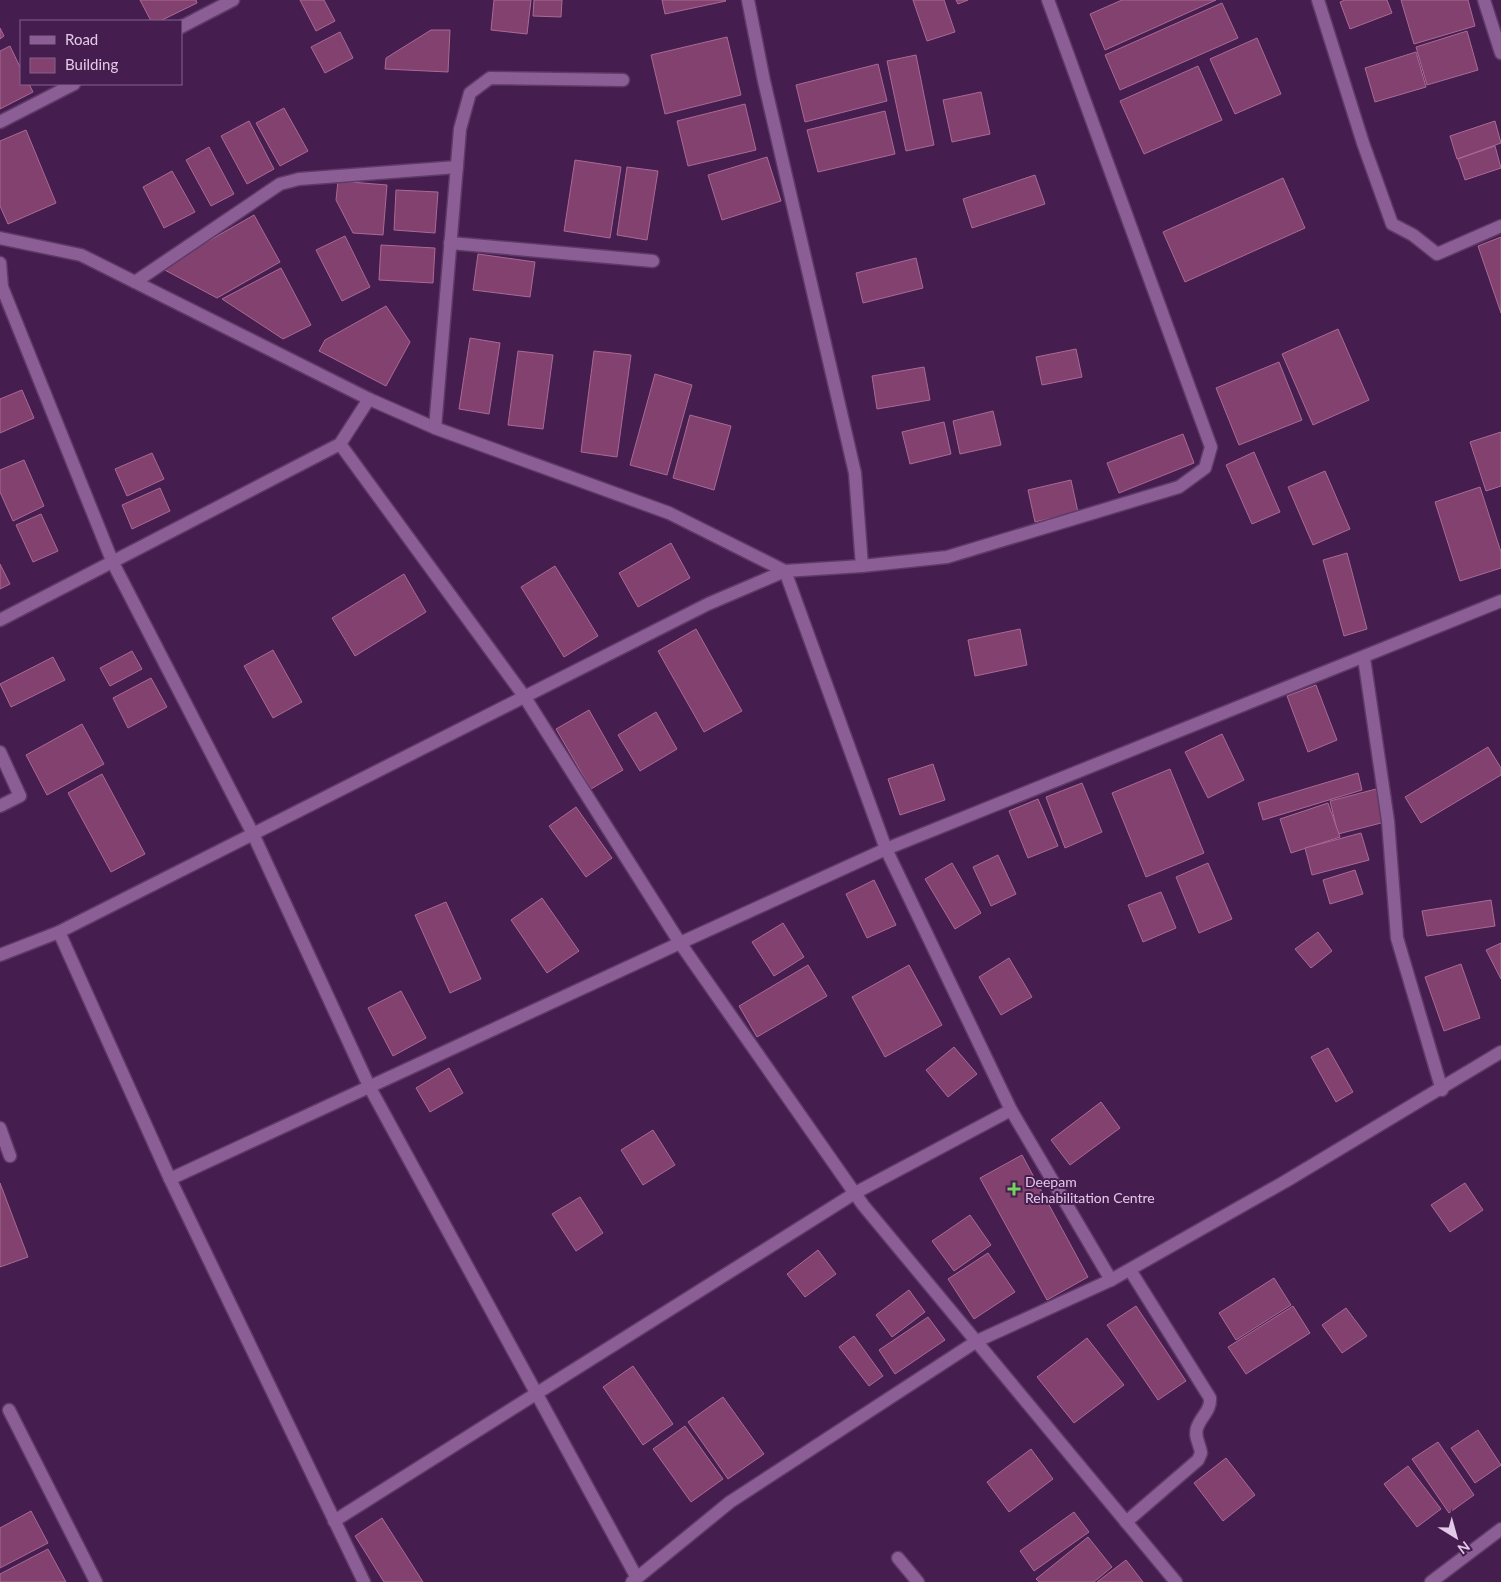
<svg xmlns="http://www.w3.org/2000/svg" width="1501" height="1582" viewBox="0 0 1501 1582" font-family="Lato,sans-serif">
<rect width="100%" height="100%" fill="#461d4f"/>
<!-- building -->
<g fill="#83416f" stroke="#a96a94">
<path d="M140 0H196L197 3 160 21H151Z"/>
<path d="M300 0H324L335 21 316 31Z"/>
<path d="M494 0H531L527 34 491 30Z"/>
<path d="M534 0H562L561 17 533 16Z"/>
<path d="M662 0H725L726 1 665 14Z"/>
<path d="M913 0H944L955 32 927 41Z"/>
<path d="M956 0H968L958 4Z"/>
<path d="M1122 0H1216L1105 50 1090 14Z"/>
<path d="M1345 0H1387L1392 13 1350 29 1340 2Z"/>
<path d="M1401 0H1468L1475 26 1414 44Z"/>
<path d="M1222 3 1238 38 1120 90 1105 55Z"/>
<path d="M0 28 4 36 0 39Z"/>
<path d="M431 30H450L448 72 385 69 386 58Z"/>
<path d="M1467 31 1478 70 1427 85 1416 47Z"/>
<path d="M340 32 353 58 325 73 311 47Z"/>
<path d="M727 37 741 95 665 114 651 55Z"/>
<path d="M1257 38 1281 94 1235 114 1210 59Z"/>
<path d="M10 46 21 69V84H29L33 92 0 109V51Z"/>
<path d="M1416 52 1426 87 1375 102 1365 68Z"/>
<path d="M916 55 934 145 906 151 887 61Z"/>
<path d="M878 64 887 101 805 122 796 85Z"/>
<path d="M1198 66 1222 120 1144 154 1120 101Z"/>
<path d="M981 92 990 134 952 142 943 100Z"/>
<path d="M745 104 756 150 688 166 677 121Z"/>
<path d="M284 108 308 151 280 166 256 123Z"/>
<path d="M885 111 895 154 818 172 807 130Z"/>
<path d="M249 121 274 169 247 184 221 136Z"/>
<path d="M1495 121 1501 143 1457 159 1450 136Z"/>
<path d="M26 130 56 203 8 224 0 206V141Z"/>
<path d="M1495 146 1501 168 1465 180 1458 159Z"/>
<path d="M209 147 234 194 211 206 186 160Z"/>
<path d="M767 157 781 201 722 220 708 175Z"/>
<path d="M575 160 621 167 610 238 564 231Z"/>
<path d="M627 167 658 171 647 240 617 235Z"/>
<path d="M172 171 195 212 164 228 143 187Z"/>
<path d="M1035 175 1045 204 972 228 963 199Z"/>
<path d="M1283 178 1305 228 1185 282 1163 232Z"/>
<path d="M338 181 387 185 383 235 353 233 336 200Z"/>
<path d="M396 190 438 192 435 233 394 230Z"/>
<path d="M254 215 280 262 217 298 161 268Z"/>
<path d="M345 236 370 287 342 301 316 250Z"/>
<path d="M1501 237V313L1478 246Z"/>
<path d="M381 245 435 248 433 283 379 280Z"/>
<path d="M478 254 535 262 530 297 473 290Z"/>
<path d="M916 258 923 288 863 303 856 273Z"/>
<path d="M281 268 311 325 283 339 222 299Z"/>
<path d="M386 306 410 342 386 386 319 351 325 340Z"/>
<path d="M1338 329 1369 400 1313 425 1282 354Z"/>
<path d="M470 338 500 343 489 414 459 409Z"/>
<path d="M1076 349 1082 377 1042 385 1036 357Z"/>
<path d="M518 351 553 355 543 429 508 425Z"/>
<path d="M594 351 631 355 617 457 581 452Z"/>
<path d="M1279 362 1302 420 1239 445 1216 388Z"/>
<path d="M924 367 930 400 877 409 872 376Z"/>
<path d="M655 374 692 385 667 475 630 465Z"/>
<path d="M22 390 34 418 0 433V399Z"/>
<path d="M993 411 1001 445 960 454 953 421Z"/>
<path d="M690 415 731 426 714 490 673 478Z"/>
<path d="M944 422 951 454 910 464 902 432Z"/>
<path d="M1501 432V486L1486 491 1470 442Z"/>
<path d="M1183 434 1194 463 1119 493 1107 463Z"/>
<path d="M1254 452 1280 512 1252 524 1226 465Z"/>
<path d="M152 453 164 479 127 496 115 469Z"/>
<path d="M24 460 44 506 13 521 0 492V470Z"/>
<path d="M1325 471 1350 529 1313 545 1288 487Z"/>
<path d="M1071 480 1078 512 1035 522 1028 490Z"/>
<path d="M1480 487 1501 552V568L1460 581 1435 502Z"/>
<path d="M160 488 170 511 132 529 122 505Z"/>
<path d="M41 514 58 551 33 562 16 525Z"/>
<path d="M671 543 690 578 638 607 619 573Z"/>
<path d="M1347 553 1367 629 1344 636 1323 560Z"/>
<path d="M0 564 10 584 0 589Z"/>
<path d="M555 566 598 636 564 657 521 587Z"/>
<path d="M404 574 426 612 355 656 332 618Z"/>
<path d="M696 629 742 711 704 732 658 651Z"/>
<path d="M1020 629 1027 665 975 676 968 640Z"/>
<path d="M273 650 302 702 273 718 244 666Z"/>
<path d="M132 651 142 669 110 686 100 668Z"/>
<path d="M53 657 65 680 11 707 0 684Z"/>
<path d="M151 678 167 707 128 728 113 698Z"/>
<path d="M1316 685 1337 740 1308 752 1287 696Z"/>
<path d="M589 710 623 770 591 789 556 729Z"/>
<path d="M656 712 677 749 640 771 618 735Z"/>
<path d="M82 724 104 764 47 795 26 755Z"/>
<path d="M1222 734 1244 780 1208 798 1185 752Z"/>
<path d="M1488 747 1501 768V775L1421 823 1405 797Z"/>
<path d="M933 764 945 800 900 815 888 779Z"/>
<path d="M1170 769 1204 853 1146 877 1112 793Z"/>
<path d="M1358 773 1362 790 1263 820 1258 803Z"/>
<path d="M102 774 145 854 111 872 68 793Z"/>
<path d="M1082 783 1102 832 1065 848 1046 797Z"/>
<path d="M1376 789 1385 822 1338 834 1330 801Z"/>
<path d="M1038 799 1058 846 1028 858 1009 811Z"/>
<path d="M1328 803 1340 837 1291 853 1280 819Z"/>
<path d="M576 807 612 858 586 877 549 826Z"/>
<path d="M1361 833 1369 860 1312 875 1305 848Z"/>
<path d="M998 855 1016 894 991 906 973 867Z"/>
<path d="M952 863 981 913 955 929 925 879Z"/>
<path d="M1208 863 1232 919 1199 933 1176 877Z"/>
<path d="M1355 870 1363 894 1330 904 1323 880Z"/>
<path d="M874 880 896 925 867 938 846 894Z"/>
<path d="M1161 892 1176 928 1143 942 1128 905Z"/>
<path d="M542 898 579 951 547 973 511 920Z"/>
<path d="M1491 900 1495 926 1427 936 1422 911Z"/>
<path d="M446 902 481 979 450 993 415 915Z"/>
<path d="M783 923 804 957 774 976 752 942Z"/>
<path d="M1318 932 1332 951 1311 968 1295 949Z"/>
<path d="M1501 943V979L1486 950Z"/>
<path d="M1009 958 1032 997 1001 1015 979 977Z"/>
<path d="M1461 964 1480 1018 1444 1031 1425 977Z"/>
<path d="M808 965 827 996 757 1037 739 1006Z"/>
<path d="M909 965 942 1025 885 1057 852 997Z"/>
<path d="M401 991 426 1038 393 1056 368 1008Z"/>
<path d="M954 1047 977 1074 948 1097 926 1070Z"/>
<path d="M1328 1048 1353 1092 1336 1102 1311 1057Z"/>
<path d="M449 1068 463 1093 430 1112 416 1088Z"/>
<path d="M1101 1102 1120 1128 1070 1165 1051 1140Z"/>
<path d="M653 1130 675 1165 643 1185 621 1150Z"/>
<path d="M1022 1155 1088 1277 1047 1300 980 1178Z"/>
<path d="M0 1183 28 1257 0 1267Z"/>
<path d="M1465 1183 1483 1210 1450 1232 1431 1205Z"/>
<path d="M580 1197 603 1233 576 1251 552 1214Z"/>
<path d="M970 1215 991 1245 954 1271 932 1241Z"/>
<path d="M818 1250 836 1274 805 1297 787 1274Z"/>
<path d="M988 1253 1015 1292 974 1319 948 1279Z"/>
<path d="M1274 1278 1291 1305 1236 1340 1219 1313Z"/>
<path d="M909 1290 925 1312 892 1337 876 1315Z"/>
<path d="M1136 1306 1186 1381 1158 1400 1107 1325Z"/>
<path d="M1293 1306 1310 1333 1246 1374 1228 1347Z"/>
<path d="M1346 1308 1367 1336 1342 1353 1322 1325Z"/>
<path d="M928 1317 945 1340 895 1374 879 1350Z"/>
<path d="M854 1336 883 1376 869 1386 839 1347Z"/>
<path d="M1087 1338 1124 1385 1074 1423 1037 1377Z"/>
<path d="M633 1366 673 1424 643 1445 603 1387Z"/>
<path d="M723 1397 764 1454 728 1479 688 1422Z"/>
<path d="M685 1426 723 1479 691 1502 653 1449Z"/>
<path d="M1478 1430 1501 1465 1475 1483 1451 1448Z"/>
<path d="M1438 1442 1474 1495 1449 1513 1412 1459Z"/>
<path d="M1031 1449 1053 1479 1009 1512 987 1482Z"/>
<path d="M1226 1458 1255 1495 1223 1521 1194 1483Z"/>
<path d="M1408 1466 1441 1509 1417 1527 1384 1484Z"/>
<path d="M31 1511 48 1543 0 1568V1528Z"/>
<path d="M1074 1512 1089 1532 1034 1571 1020 1551Z"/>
<path d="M382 1518 423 1582H384L355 1536Z"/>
<path d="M1088 1537 1112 1567 1094 1582H1039L1036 1579Z"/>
<path d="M48 1549 66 1582H0V1574Z"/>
<path d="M1126 1560 1143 1582H1097Z"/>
</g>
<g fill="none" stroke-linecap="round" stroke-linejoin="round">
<defs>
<g id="minor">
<path d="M1318 0 1363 143 1392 224 1413 235 1437 254 1501 226"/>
<path d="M1484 0 1501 53"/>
<path d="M181 27 233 0"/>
<path d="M0 122 74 84"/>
<path d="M0 238 81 255 369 399 435 428 669 513 785 571 886 849 1011 1110 1111 1280"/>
<path d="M450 243 653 261"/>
<path d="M0 263 2 287 113 563 253 834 369 1086 637 1578"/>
<path d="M135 282 280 184 299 179 457 167"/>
<path d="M435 428 460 129 470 93 490 78 623 80"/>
<path d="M862 566 947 557 1179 487 1205 468 1211 447 1048 0"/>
<path d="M0 620 340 444 369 399"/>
<path d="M1364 658 1388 821 1397 938 1442 1090"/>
<path d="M0 752 20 796 0 806"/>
<path d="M59 932 170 1179 364 1582"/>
<path d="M0 955 59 932 708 604 785 571 862 566 855 473 764 81 748 0"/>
<path d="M0 1128 10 1156"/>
<path d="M170 1179 680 943 524 696 340 444"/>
<path d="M9 1410 96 1582"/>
<path d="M334 1521 855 1193 1011 1110"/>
<path d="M1126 1522 1198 1460 1201 1453C1200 1444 1194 1437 1197 1428 1201 1416 1211 1411 1210 1398L1130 1270"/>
<path d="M898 1558 918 1582"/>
<path d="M632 1582 730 1502 977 1341 1111 1280 1286 1181 1501 1052"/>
<path d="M1176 1582 863 1205 680 943 886 849 1501 601"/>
<path d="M1431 1582 1501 1529"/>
</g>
</defs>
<!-- minor casing -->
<use href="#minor" stroke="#5f3a66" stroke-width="15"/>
<!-- minor -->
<use href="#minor" stroke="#8b5e95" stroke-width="12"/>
</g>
<!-- markers -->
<path fill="#72d25d" stroke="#461d4f" stroke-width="2" d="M1011.5 1181.5h5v5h5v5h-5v5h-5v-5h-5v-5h5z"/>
<g text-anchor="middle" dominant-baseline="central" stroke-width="4" stroke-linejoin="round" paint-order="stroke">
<!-- poi labels -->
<g font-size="14" fill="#e2c9e7" stroke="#461d4f" text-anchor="start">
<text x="1025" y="1181">Deepam<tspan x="1025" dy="16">Rehabilitation Centre</tspan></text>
</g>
</g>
<!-- legend -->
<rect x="20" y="20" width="162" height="65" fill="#461d4f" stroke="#84628c"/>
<rect x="30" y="36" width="25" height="8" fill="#8b5e95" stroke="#84628c"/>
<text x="65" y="45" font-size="15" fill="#e2c9e7">Road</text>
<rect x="30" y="58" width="25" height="15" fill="#83416f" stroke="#84628c"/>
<text x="65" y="70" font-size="15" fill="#e2c9e7">Building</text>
<!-- north arrow -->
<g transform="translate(1456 1537) rotate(143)" stroke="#461d4f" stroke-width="4" paint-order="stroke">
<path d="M0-4L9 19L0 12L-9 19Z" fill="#e2c9e7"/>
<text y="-8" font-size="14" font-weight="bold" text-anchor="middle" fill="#e2c9e7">N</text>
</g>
</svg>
